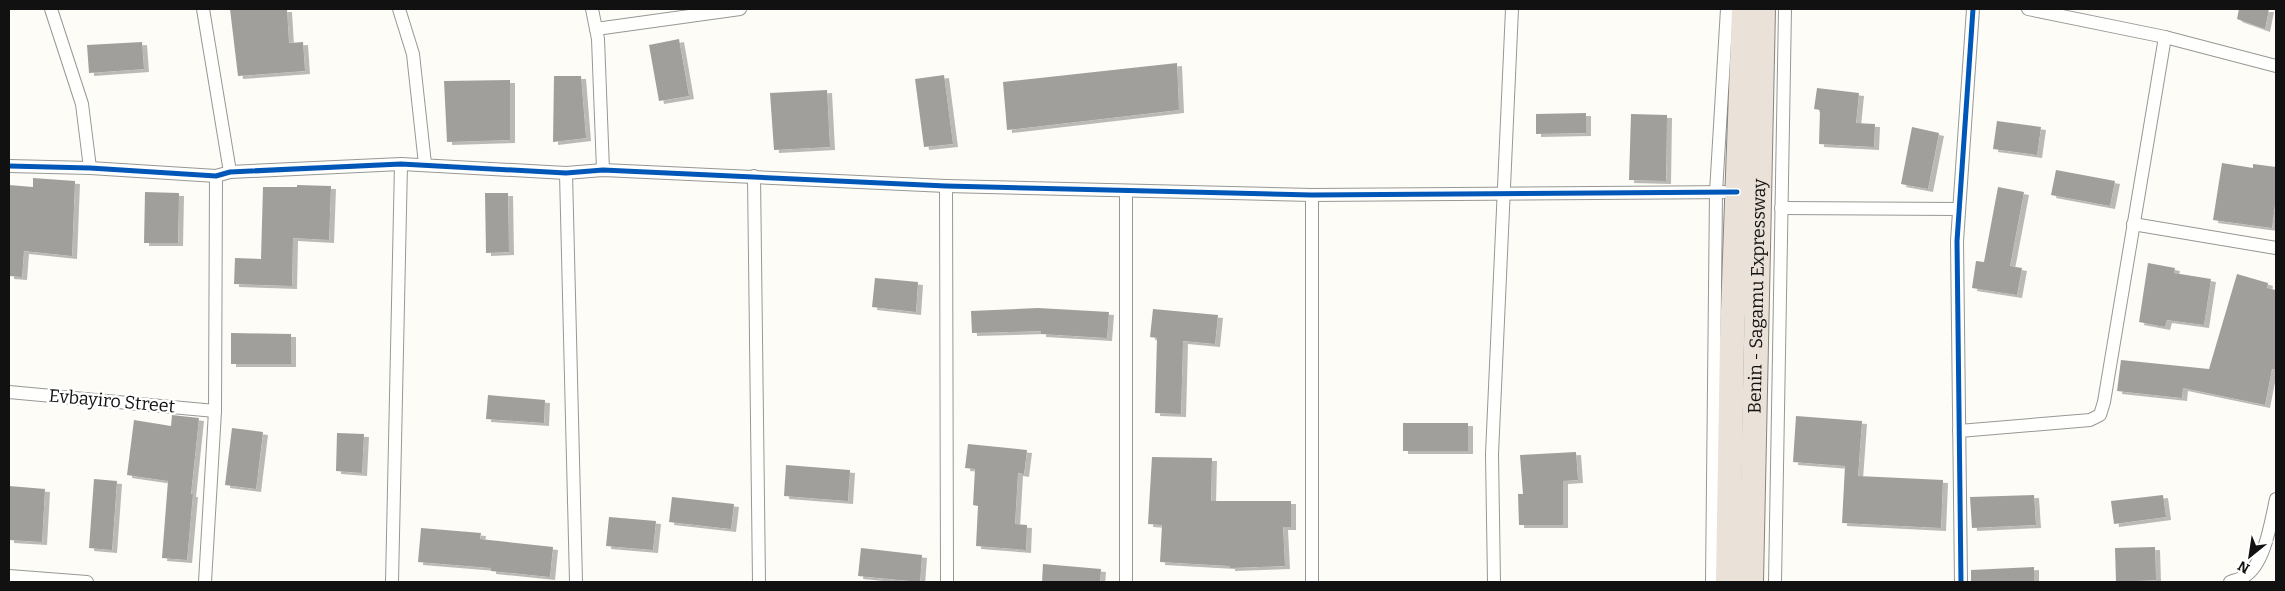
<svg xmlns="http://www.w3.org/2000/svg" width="2285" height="591" viewBox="0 0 2285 591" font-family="Bitter,serif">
<defs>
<filter id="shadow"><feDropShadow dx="5" dy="3" stdDeviation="0" flood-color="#0004"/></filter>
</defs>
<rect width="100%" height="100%" fill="#fdfcf7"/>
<!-- building -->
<g fill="#a19f9c" filter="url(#shadow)">
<path d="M230 9H287L289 43 303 42 305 71 238 76Z"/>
<path d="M2239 9H2269L2265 29 2237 19Z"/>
<path d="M679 39 689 96 659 101 649 45Z"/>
<path d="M142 42 144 69 89 73 87 45Z"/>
<path d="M1177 63 1179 110 1007 130 1003 82Z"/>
<path d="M944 75 953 144 924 147 915 79Z"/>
<path d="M554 76H581L586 138 553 142Z"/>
<path d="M510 80V140L447 142 444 81Z"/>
<path d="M1817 88 1859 93 1856 123 1875 124 1874 147 1819 144 1820 110 1814 109Z"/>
<path d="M827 90 830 147 774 150 770 93Z"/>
<path d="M1586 113V133L1536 134V114Z"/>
<path d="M1631 114 1667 115 1666 181 1629 180Z"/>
<path d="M1997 121 2041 127 2037 155 1993 149Z"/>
<path d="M1912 127 1939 133 1928 189 1901 184Z"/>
<path d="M2222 163 2253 168V164L2276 167V197L2272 228 2213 220Z"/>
<path d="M2056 170 2115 181 2110 206 2051 195Z"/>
<path d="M33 178 75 181 72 256 24 251 22 277 9 276V185L33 187Z"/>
<path d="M297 185 331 186 329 240 293 238 292 286 234 284 235 258 261 259 263 187H297Z"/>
<path d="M1998 187 2024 192 2010 266 2022 268 2017 295 1972 288 1976 261 1984 262Z"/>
<path d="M145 192 179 193 178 243H144Z"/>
<path d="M485 193H508L509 252 486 253Z"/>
<path d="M2148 263 2175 268 2174 273 2211 279 2204 325 2167 320 2165 327 2139 322Z"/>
<path d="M2237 274 2268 283 2267 288 2276 290V370L2272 369 2265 405 2183 388 2182 398 2117 391 2121 360 2209 369Z"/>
<path d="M875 278 918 282 916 312 872 307Z"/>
<path d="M1038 308 1109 312 1107 338 1041 334V331L972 333 971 311Z"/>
<path d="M1153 309 1218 315 1215 344 1183 341 1181 414 1155 413 1157 338 1150 337Z"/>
<path d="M231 333 291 334V364H231Z"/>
<path d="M488 395 545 400 544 423 486 419Z"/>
<path d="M172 415 199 418 191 494H193L187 560 162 558 168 481 127 475 134 420 171 426Z"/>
<path d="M1796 416 1862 421 1858 476 1943 480 1941 528 1842 523 1845 466 1793 462Z"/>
<rect x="1403" y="423" width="65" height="28"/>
<path d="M232 428 263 432 256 489 225 485Z"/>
<path d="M337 433 364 434 362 473 336 471Z"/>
<path d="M968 444 1027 450 1024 474 1018 473 1015 524 1027 525 1026 550 976 546 978 506 973 505 975 469 965 468Z"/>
<path d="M1576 452 1578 480 1563 481V525H1519L1518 494H1523L1520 455Z"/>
<path d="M1152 457 1212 458 1211 501H1291V527H1283L1285 566 1230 568V566L1160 562 1162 525 1148 524Z"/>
<path d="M786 465 850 470 848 501 784 496Z"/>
<path d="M94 479 117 481 112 550 89 548Z"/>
<path d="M9 486 45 489 42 542 9 540Z"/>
<path d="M2034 495 2036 525 1972 528 1970 497Z"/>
<path d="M2163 495 2166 517 2114 524 2111 501Z"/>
<path d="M672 497 734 504 731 529 669 522Z"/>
<path d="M609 517 656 521 653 550 606 546Z"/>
<path d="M421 528 481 533 480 539 553 547 550 577 491 571V568L418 562Z"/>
<path d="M2155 547 2156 580 2116 582 2115 548Z"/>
<path d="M861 548 922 555 920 582 858 576Z"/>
<path d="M1043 564 1101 569 1100 582H1042Z"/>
<path d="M2034 567V582H1971V570Z"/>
</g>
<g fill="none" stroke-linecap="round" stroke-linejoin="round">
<defs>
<g id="street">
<path d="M51 9 82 104 90 168"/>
<path d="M203 9 230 172"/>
<path d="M399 9 413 54 425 164"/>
<path d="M592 9 598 39 603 170"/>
<path d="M2028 9 2165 37 2276 66"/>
<path d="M596 29 740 9"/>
<path d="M9 166 90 168 216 176 230 172 401 164 566 173 603 170 946 186 1312 195 1737 192"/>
<path d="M566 173 576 582"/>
<path d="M754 176 759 582"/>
<path d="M946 186 947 582"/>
<path d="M1126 191V582"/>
<path d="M1312 195V582"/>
<path d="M1781 208 1959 209"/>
<path d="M2133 224 2276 248"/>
<path d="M9 392 215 411"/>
<path d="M1959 431 2090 420 2100 415 2104 402 2165 37"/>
<path d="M9 576 87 582"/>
<path d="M205 582 215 411 216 176"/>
<path d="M392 582 401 164"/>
<path d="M1494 582 1492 454 1512 9"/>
<path d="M1712 582 1716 192 1727 9"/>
<path d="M1775 582 1785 9"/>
<path d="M1961 582 1957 241 1973 9"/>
<path d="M2230 582C2235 580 2241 579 2245 576 2265 564 2271 521 2276 499"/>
</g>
<g id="highway">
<path d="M1728 582 1732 340 1744 9"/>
<path id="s1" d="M1751 582 1763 9"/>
</g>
</defs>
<!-- street casing -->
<use href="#street" stroke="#979795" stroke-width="14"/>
<!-- highway casing -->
<use href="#highway" stroke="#858482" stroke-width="26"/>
<!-- street -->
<use href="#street" stroke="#fffffe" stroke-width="12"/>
<!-- highway -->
<use href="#highway" stroke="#eae1d8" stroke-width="24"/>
<defs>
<g id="cycleway">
<path d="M9 166 90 168 216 176 230 172 401 164 566 173 603 170 946 186 1312 195 1737 192"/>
<path d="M1961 582 1957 241 1973 9"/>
</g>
</defs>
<!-- cycleway casing -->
<use href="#cycleway" stroke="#fff" stroke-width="8"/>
<!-- cycleway -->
<use href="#cycleway" stroke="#0057b8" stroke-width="5"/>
</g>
<g text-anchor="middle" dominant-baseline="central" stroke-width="5" stroke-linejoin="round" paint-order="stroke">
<!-- street labels -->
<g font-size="18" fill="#111" stroke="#fff">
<text stroke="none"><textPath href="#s1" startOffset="286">Benin - Sagamu Expressway</textPath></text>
<text transform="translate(112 401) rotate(5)">Evbayiro Street</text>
</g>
</g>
<!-- border -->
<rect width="2285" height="591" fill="none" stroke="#111111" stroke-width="20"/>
<!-- north arrow -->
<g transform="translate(2250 556) rotate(210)" stroke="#ffffff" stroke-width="4" paint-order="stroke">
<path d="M0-4L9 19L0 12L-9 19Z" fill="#111111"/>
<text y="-8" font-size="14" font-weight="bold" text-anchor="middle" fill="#111111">N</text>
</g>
</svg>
